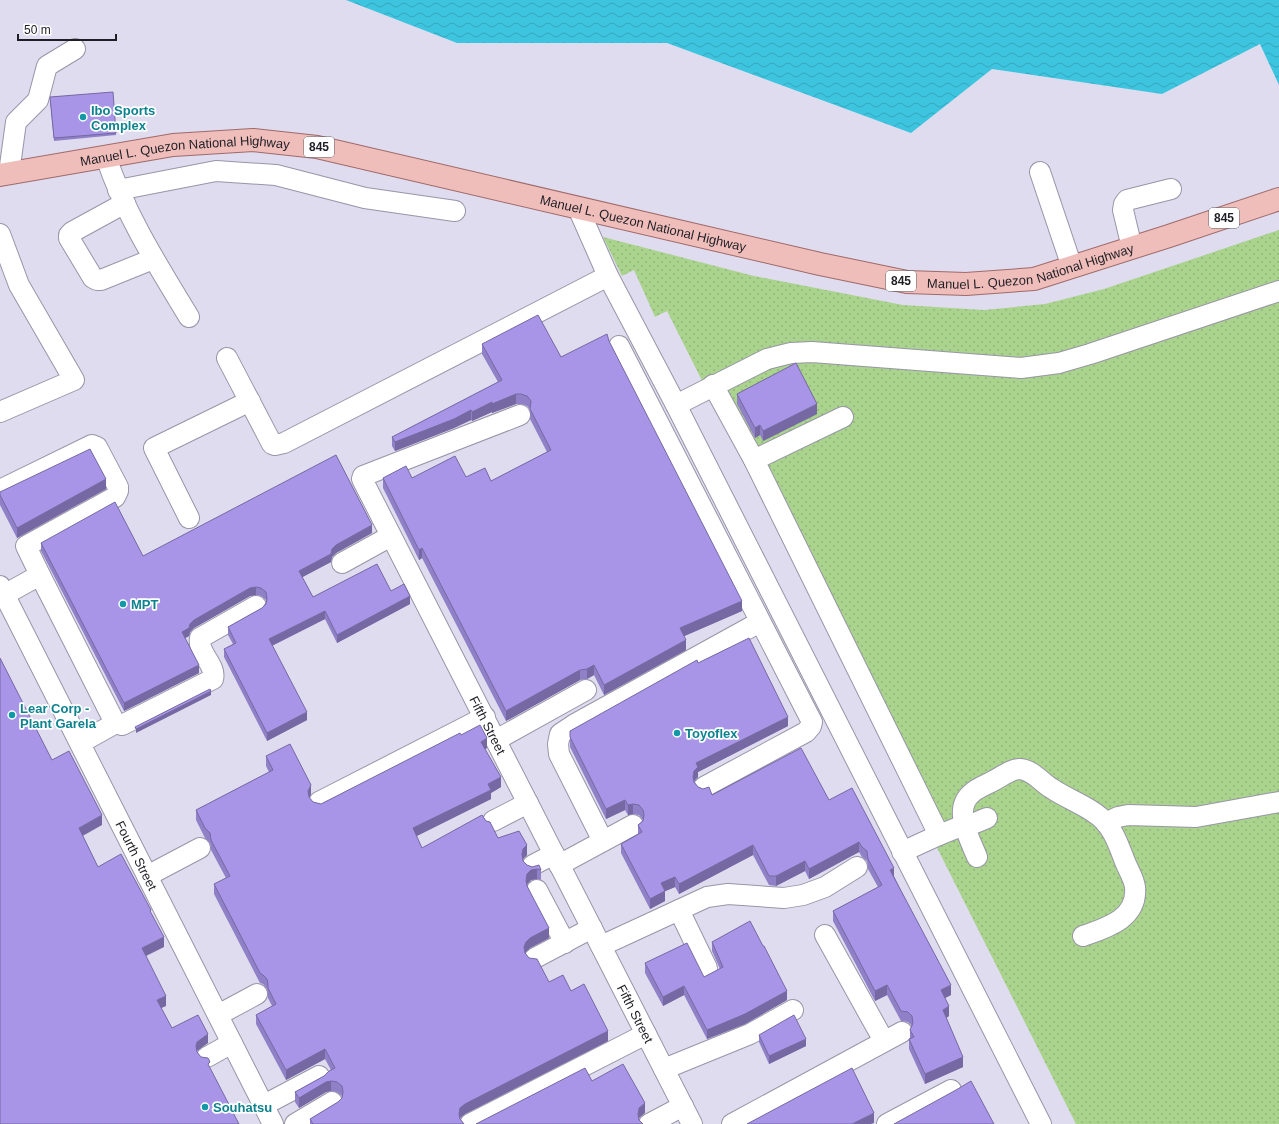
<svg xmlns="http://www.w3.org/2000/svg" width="1279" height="1124" viewBox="0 0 1279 1124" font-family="Helvetica,sans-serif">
<defs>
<pattern id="grass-dots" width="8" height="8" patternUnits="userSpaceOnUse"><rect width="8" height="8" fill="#aad38d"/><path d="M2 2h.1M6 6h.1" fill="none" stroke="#92b57a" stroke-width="1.8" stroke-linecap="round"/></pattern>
<pattern id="water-waves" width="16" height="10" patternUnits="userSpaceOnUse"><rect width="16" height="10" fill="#3dc4de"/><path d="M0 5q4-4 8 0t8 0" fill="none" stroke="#35a8be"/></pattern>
</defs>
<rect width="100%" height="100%" fill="#dfdcf0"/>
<!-- grass -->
<path fill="url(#grass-dots)" d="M1279 230V1124H1076L667 311 655 317 634 270 622 276 603 237 754 276 903 305 984 310 1045 304 1104 289Z"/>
<!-- water -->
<path fill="url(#water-waves)" d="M346 0H1279V85L1260 44 1162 94 992 69 911 133 667 43H457Z"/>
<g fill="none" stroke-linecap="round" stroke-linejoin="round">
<defs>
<g id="minor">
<path d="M106 157C125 214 158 266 189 317"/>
<path d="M1040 172 1072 267"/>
<path d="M9 173 16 122 38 100 47 66 75 49"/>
<path d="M118 190 216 171 276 175 365 198 455 211"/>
<path d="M125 203 72 232 69 235V238L93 278 97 280H101L153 259"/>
<path d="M578 208 608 276 676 405 1041 1124"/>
<path d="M0 234 19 285 74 380 0 412"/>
<path d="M1132 248 1123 210 1124 204 1127 200 1171 189"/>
<path d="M619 346 812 722 811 726 806 732 704 787"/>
<path d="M227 358 272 444 275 445 284 443 608 276"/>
<path d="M713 385 754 460 939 835"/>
<path d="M676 405 767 359 791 353 812 352 1021 368 1059 363 1090 354 1279 291"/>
<path id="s1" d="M520 415 363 476 362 479 692 1124"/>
<path d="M754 460 843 417"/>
<path d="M0 490 92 445 97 447 118 487V491L115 497 26 546 40 575"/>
<path d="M189 518 154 448 250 401"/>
<path d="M342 563 391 536"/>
<path id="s2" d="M0 586 273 1124"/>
<path d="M4 595 40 575 114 721 116 723 122 725 213 679C217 665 197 653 200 638L256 606"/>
<path d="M496 740 586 690"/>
<path d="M80 743 116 723"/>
<path d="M319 802 485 717"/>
<path d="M493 821 528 803"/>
<path d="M1106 823 1118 817 1128 815 1196 817 1279 802"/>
<path d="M603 841 559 754 558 744 560 734 575 724 760 622"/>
<path d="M902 852 939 835 964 825 975 823 987 818"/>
<path d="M977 857C970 839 952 809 972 793 977 788 986 785 993 781 1001 777 1011 769 1020 769 1033 770 1041 782 1051 788 1067 799 1086 805 1100 817 1113 828 1118 844 1124 859 1127 868 1134 878 1135 887 1138 919 1106 928 1083 936"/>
<path d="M533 865 554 854"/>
<path d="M559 865 633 825"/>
<path d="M147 876 200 848"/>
<path d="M537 890 565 943"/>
<path d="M679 910 707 968"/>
<path d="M825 935 884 1041"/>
<path d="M601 946 707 897 728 894 784 898 803 895 825 887 857 867"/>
<path d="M535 958 592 928"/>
<path d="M218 1015 257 994"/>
<path d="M207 1057 232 1043"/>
<path d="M664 1069 750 1034 793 1010"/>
<path d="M264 1105 319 1076"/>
<path d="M295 1124 332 1102"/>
<path d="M470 1124 646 1034"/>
<path d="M649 1124 683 1106"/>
<path d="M732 1124 902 1032"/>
<path d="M887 1124 951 1090"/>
</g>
<g id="major">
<path id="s3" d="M0 175 173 145 253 140 317 147 820 264 907 282 966 284 1034 279 1169 236 1279 199"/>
</g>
</defs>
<!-- minor casing -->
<use href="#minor" stroke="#9895a7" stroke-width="22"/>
<!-- major casing -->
<use href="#major" stroke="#9f6a69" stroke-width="24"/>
<!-- minor -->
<use href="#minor" stroke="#fff" stroke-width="20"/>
<!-- major -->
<use href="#major" stroke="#efbebb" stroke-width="22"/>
</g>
<!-- wall -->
<g fill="#9080c7">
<path d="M50 100 116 133V135L54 141Z"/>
<path d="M609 341 742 611 684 636 686 650 604 695 594 675 587 679 580 680 506 721 422 558 419 560 383 488V478L466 477 491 481 547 452 530 419V410L527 406 521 404H516L492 413V412L472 421 471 420 454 428 395 451 392 446V437L498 382 482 354V344L561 357Z"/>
<path d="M737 394 817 414 763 441 760 435 755 438 737 404Z"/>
<path d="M106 489 17 538 0 505V495Z"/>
<path d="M372 533 336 553 332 557 331 562 302 577 313 597 391 591 410 604 337 643 325 619 272 646 307 720 267 741 224 657V649L233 644 228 635V627L262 608 266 602V600L261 596 256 595 250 596 194 628 190 632 189 636 185 638 199 673 124 711 41 551V543L143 556Z"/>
<path d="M698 663 788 726 698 772V777L694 782 698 787 712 795 829 800 894 876 951 995 945 998 949 1016 946 1018 963 1067 925 1084 909 1049V1039H910V1030L912 1026 908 1022 901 1021 887 995 875 1001 833 921V911L878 887 868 869 867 861 862 857 859 852 809 879 805 871 776 886 769 885 753 855 679 894 675 887 665 891V901L650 909 621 853V844L638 834V825L643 820 639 815 633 814 628 815 625 810 606 819 570 747V737Z"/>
<path d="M461 735 487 748 485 749 501 787 491 793V799L416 836 422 848 498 838 527 855 523 859V861L527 865 541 870V880L537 879 531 880 527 885 549 938 530 948 525 953 549 982 571 991 608 1041 465 1114 460 1118V1119L464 1124H310V1119L338 1102 342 1098V1096L337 1092 331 1091 326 1092 299 1108 295 1102V1092L324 1076 331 1070 325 1059 286 1080 256 1024V1015L272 1006 268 998 267 989 263 984 260 983 214 894V884L226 878 211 850 210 843 205 838 196 820V810L269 772 266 766V756L311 794 309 798 313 802 321 804Z"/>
<path d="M712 942 787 1000 745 1024 707 1039 684 995 663 1006 645 973V963L704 977 720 969 712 951Z"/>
<path d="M759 1035 806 1046 769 1064 759 1042Z"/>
</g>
<!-- shaded-wall -->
<g fill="#7668a2">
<path d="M516 394V404L492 413V404Z"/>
<path d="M492 402V412L472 421V412Z"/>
<path d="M817 404V414L763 441V431Z"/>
<path d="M471 410V420L454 428 395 451V442Z"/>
<path d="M760 425V435L755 438V428Z"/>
<path d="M106 479V489L17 538V528Z"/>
<path d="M372 525V533L336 553 332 557 331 562 299 579V571L332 549 336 545Z"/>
<path d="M422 548V558L419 560V550Z"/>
<path d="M256 587V595L250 596 194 628 190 632 189 636 182 640V632L194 620 250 588Z"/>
<path d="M410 596V604L337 643V635Z"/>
<path d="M742 601V611L680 638V628Z"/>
<path d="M325 611V619L269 647V639Z"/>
<path d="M686 640V650L604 695V685Z"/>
<path d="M199 665V673L124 711V703Z"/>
<path d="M594 665V675L587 679V669Z"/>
<path d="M580 670V680L506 721V711Z"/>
<path d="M211 691V695L136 733V729Z"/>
<path d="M307 712V720L267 741V733Z"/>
<path d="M788 717V726L698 772V777L694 781 693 787V777L696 763Z"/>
<path d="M487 738V748L481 752V742Z"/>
<path d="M501 777V787L491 793V799L413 838V828Z"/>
<path d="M311 785V794L308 801V791Z"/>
<path d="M625 800V810L606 819V809Z"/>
<path d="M633 804V814L628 815V805Z"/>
<path d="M102 815V825L79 838V828Z"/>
<path d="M859 842V852L809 879V869Z"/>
<path d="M527 845V855L523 859 522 864V854L523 849Z"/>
<path d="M753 845V855L679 894V884Z"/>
<path d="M805 861V871L776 886V876Z"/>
<path d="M894 868V878L890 870Z"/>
<path d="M537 869V879L531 880 527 884 526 890V880L527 874 531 870Z"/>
<path d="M675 877V887L661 893V883Z"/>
<path d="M665 891V901L650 909V899Z"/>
<path d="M549 928V938L530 948 526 952 524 957V947L526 942 530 938Z"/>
<path d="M164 937V947L142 958V948Z"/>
<path d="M887 985V995L875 1001V991Z"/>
<path d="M951 985V995L941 1000V990Z"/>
<path d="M684 986V995L663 1006V997Z"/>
<path d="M787 991V1000L745 1024 707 1039V1030Z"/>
<path d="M166 996V1006L157 1010V1000Z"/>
<path d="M949 1006V1016L943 1020V1010Z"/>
<path d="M608 1031V1041L465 1114 460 1118 459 1124V1114L460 1108 465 1104Z"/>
<path d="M208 1034V1043L197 1051 196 1056V1046L197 1042Z"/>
<path d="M806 1039V1046L769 1064V1056Z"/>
<path d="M325 1049V1059L286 1080V1070Z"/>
<path d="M963 1057V1067L925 1084V1074Z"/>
<path d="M331 1081V1091L326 1092 299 1108V1098L326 1082Z"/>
<path d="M645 1103V1113L639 1118 638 1124V1114L639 1108Z"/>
<path d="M874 1113V1123L871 1124H852Z"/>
</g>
<!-- building -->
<g fill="#a895e7" stroke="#7668a2">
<path d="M113 92 116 133 54 138 50 97Z"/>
<path d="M538 315 561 357 607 334 609 341 742 601 680 628 686 640 604 685 594 665 587 669 580 670 506 711 422 548 419 550 383 478 406 466 412 478 455 456 466 477 485 468 491 481 551 450 530 409 531 401 527 396 521 394H516L492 404V402L472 412 471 410 454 419 395 442 392 437 502 380 482 344Z"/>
<path d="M796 363 817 404 763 431 760 425 755 428 737 394Z"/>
<path d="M90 449 106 479 17 528 0 495V492Z"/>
<path d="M336 455 372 525 336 545 332 549 331 554 299 571 313 597 377 564 391 591 404 584 410 596 337 635 325 611 269 639 307 712 267 733 224 649 236 643 228 627 262 608 266 604 267 599 266 592 261 588 256 587 250 588 194 620 190 624 189 628 182 632 199 665 124 703 41 543 115 502 143 556Z"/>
<path d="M749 638 788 717 696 763 698 767 694 771 693 777 694 782 698 787 703 789 709 787 712 795 801 748 829 800 852 788 894 868 890 870 951 985 941 990 949 1006 943 1010 963 1057 925 1074 909 1039 914 1037 910 1030 913 1023 912 1016 908 1012 901 1011 887 985 875 991 833 911 882 885 868 859 867 851 862 847 859 842 809 869 805 861 776 876H769L753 845 679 884 675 877 661 883 665 891 650 899 621 844 642 832 638 825 643 821 644 815 643 810 639 805 633 804 628 805 625 800 606 809 570 737V731L697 660 698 663Z"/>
<path d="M0 658 52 760 69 751 102 815 79 828 98 867 121 854 151 910 150 911 164 937 142 948 166 996 157 1000 172 1028 198 1015 208 1034 197 1042 196 1046 197 1052 201 1057 208 1058 210 1062 208 1064 239 1124H0Z"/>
<path d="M210 689 211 691 136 729 135 727Z"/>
<path d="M480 725 487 738 481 742 501 777 488 784 491 790 413 828 422 848 482 815 486 821 490 822 498 838 519 831 527 845 523 849 522 854 523 861 527 865 532 867 539 865 541 870 537 869 531 870 527 874 526 880 527 886 549 928 530 938 526 942 524 947 525 953 529 958 537 959 549 982 563 975 571 991 584 984 608 1031 465 1104 460 1108 459 1114 460 1119 464 1124H313L310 1119 338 1102 342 1098 343 1092 342 1086 337 1082 331 1081 326 1082 299 1098 295 1092 324 1076 329 1071 335 1068 325 1049 286 1070 256 1015 276 1004 268 988V984L267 979 263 975 260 973 214 884 230 876 211 840 210 833 205 828 196 810 273 770 266 756 290 744 311 785 308 791 309 797 313 802 321 804 460 733 461 735Z"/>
<path d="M750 921 763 946H764L787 991 745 1014 707 1030 684 986 663 997 645 963 687 943 704 977 723 967 712 942Z"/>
<path d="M794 1015 806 1039 769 1056 759 1035Z"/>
<path d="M623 1064 645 1103 639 1108 638 1114 639 1120 643 1124H476L585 1068 592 1081Z"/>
<path d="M852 1068 874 1113 852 1124H747Z"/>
<path d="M971 1081 994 1124H894L956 1090Z"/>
</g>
<!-- markers -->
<g fill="#0f9aa8" stroke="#fff" stroke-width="1.5">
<circle cx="83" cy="117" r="4"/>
<circle cx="123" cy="604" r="4"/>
<circle cx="12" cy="715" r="4"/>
<circle cx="677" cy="733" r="4"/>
<circle cx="205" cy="1107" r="4"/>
</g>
<g text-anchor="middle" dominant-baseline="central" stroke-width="3.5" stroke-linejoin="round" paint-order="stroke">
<!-- shield labels -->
<g fill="#fff" stroke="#626266" stroke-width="1">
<rect x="304" y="137" width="30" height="20" rx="3"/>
<rect x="1209" y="208" width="30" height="20" rx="3"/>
<rect x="886" y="271" width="30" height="20" rx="3"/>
</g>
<g font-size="12" font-weight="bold" fill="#1f1e25">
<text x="319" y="147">845</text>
<text x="1224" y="218">845</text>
<text x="901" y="281">845</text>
</g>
<!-- culture labels -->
<g font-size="13" font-weight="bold" fill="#0d838f" stroke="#fff" text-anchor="start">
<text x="91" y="110">Ibo Sports<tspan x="91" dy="15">Complex</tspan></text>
<text x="131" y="604">MPT</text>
<text x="20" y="708">Lear Corp -<tspan x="20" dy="15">Plant Garela</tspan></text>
<text x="685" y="733">Toyoflex</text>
<text x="213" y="1107">Souhatsu</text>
</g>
<!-- street labels -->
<g font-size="13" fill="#1f1e25" stroke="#fff">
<text stroke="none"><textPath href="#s3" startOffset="187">Manuel L. Quezon National Highway</textPath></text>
<text stroke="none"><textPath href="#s3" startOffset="655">Manuel L. Quezon National Highway</textPath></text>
<text stroke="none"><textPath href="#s3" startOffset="1051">Manuel L. Quezon National Highway</textPath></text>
<text stroke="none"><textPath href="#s1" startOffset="448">Fifth Street</textPath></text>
<text stroke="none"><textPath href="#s2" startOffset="302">Fourth Street</textPath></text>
<text stroke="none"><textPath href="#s1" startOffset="772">Fifth Street</textPath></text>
</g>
</g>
<!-- scale -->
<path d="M18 34v6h98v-6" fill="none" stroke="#1f1e25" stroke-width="2"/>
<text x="24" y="34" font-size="12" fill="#1f1e25" stroke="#ffffff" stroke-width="3" paint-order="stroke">50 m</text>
</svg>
